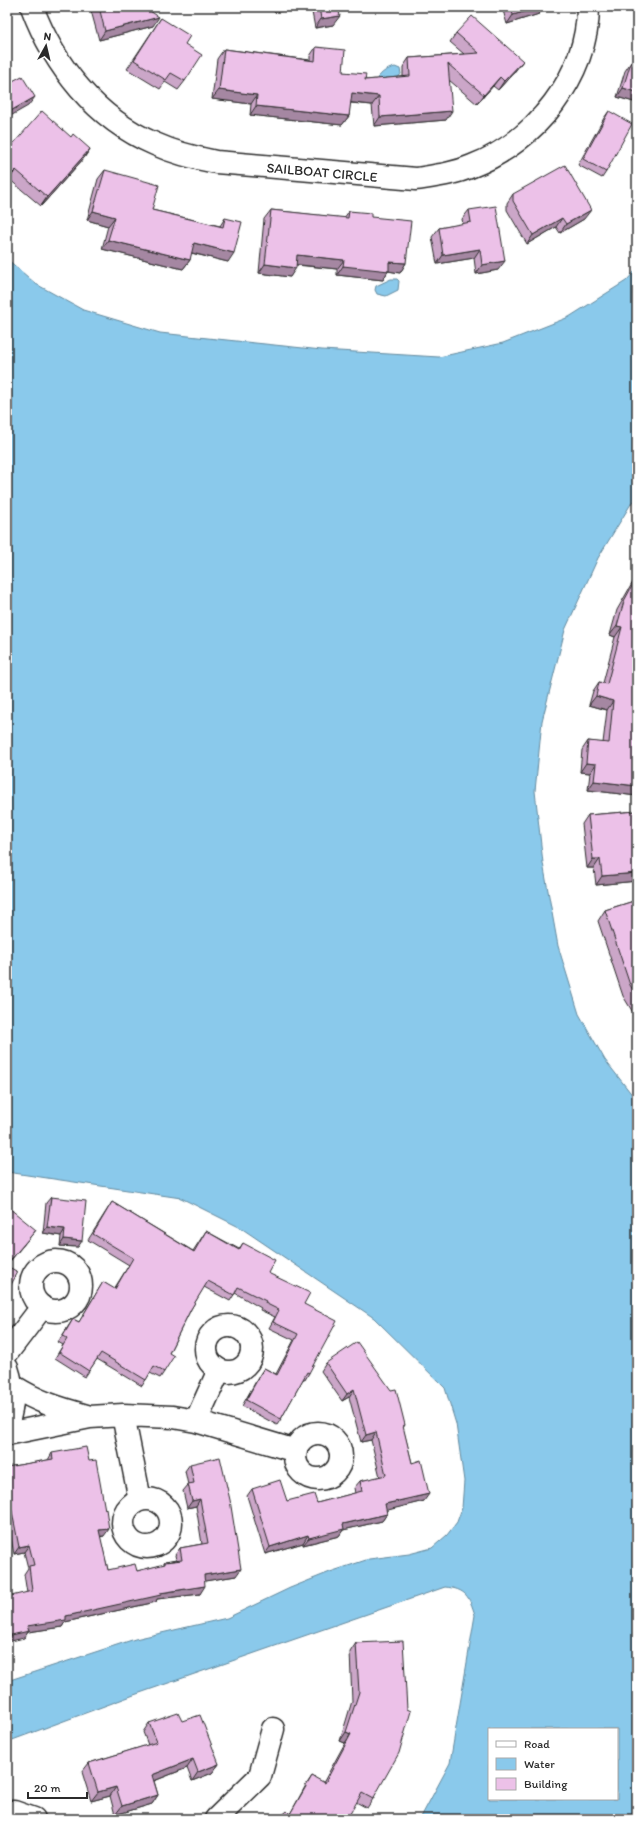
<svg xmlns="http://www.w3.org/2000/svg" width="644" height="1826" font-family="Itim,sans-serif">
<style>
.water{fill:#8ac9eb;stroke:#648a9e;fill-rule:evenodd}
.lines{fill:none;stroke-linecap:round;stroke-linejoin:round}
.minor-casing{stroke:#2b2b2b;stroke-width:25}
.minor{stroke:#fff;stroke-width:22}
.wall{fill:#cba6c8;stroke:#2b2b2b}
.shaded-wall{fill:#a587a2;stroke:#2b2b2b}
.building{fill:#ecc1e8;stroke:#2b2b2b}
.labels{text-anchor:middle;stroke-width:3;stroke-linejoin:round;paint-order:stroke}
.street-label{font-size:14px;fill:#2b2b2b;stroke:#fff}
</style>
<rect width="100%" height="100%" fill="#fff"/>
<filter id="ink" filterUnits="userSpaceOnUse"><feTurbulence type="fractalNoise" baseFrequency=".025" numOctaves="2"/><feDisplacementMap in="SourceGraphic" scale="8" xChannelSelector="R" yChannelSelector="G"/><feConvolveMatrix kernelMatrix="1 2 1 2 8 2 1 2 1" color-interpolation-filters="sRGB"/></filter>
<g filter="url(#ink)">
<path class="water" d="M395,67L400,69L401,74L397,79L376,83C378,74 386,69 395,67Z
M7,259L36,284L83,310L160,333L322,350L439,357L503,343L569,317L626,281L637,269V494L598,558L565,630L542,721L535,791L543,863L558,946L579,1014L605,1060L637,1101V1819H420L450,1763L475,1615C469,1596 466,1589 445,1587L134,1695L7,1742V1681L135,1639L227,1618L290,1588L330,1572L369,1559L409,1554L432,1548L447,1535L457,1522L462,1508L464,1481L456,1424L445,1388L374,1318L241,1228L181,1198L7,1172ZM489,1729H617V1799H489Z
M391,279H397L399,281L398,290L386,296L377,294L375,290L376,286Z"/>
<g class="lines">
<defs>
<path id="minor" d="M32,7C54,66 96,119 155,144C175,153 195,158 216,162L416,179C435,176 454,174 472,166C535,142 588,76 588,7
M31 1286a25 25 0 1 1 50 0a25 25 0 1 1-50 0Z
M206 1349a23 23 0 1 1 46 0a23 23 0 1 1-46 0Z
M7,1353L42,1307
M7,1368C14,1389 14,1404 7,1425
M13,1386C38,1402 58,1408 87,1416
M123,1415L140,1500
M196,1421L219,1370
M295 1456a23 23 0 1 1 46 0a23 23 0 1 1-46 0Z
M7,1434L90,1417L123,1415L173,1417L196,1421L296,1451
M123 1523a24 24 0 1 1 48 0a24 24 0 1 1-48 0Z
M7,1812H14L34,1819
M216,1819L260,1776L273,1729"/>
</defs>
<use href="#minor" class="minor-casing"/>
<use href="#minor" class="minor"/>
</g>
<path class="wall" d="M90,7H144L153,26L99,40Z
M273,7H302L274,12Z
M311,7H338L333,25L315,28Z
M502,7H545L539,14L507,24Z
M161,18L185,44V81L178,90L165,82L160,89L127,69Z
M456,33L516,70L498,90L493,86L477,104L449,80L446,120L374,126L372,105L350,103L349,116L342,125L250,115L251,104L212,99L217,59L224,49L310,60V56L316,47L343,72L365,80L403,77V67L409,58L464,54L450,42Z
M631,62L637,103L617,97L625,71Z
M609,111L606,172L602,178L578,165L604,118Z
M90,149L84,158L41,206L9,179L7,181V151Z
M105,170L152,210L220,226L225,218L228,262L191,253L190,260L183,269L102,249L108,226L87,220L98,179Z
M513,194L584,219L560,233L556,227L527,244L507,210V203Z
M271,210L344,218L349,211L371,217L406,263L400,273L388,271L383,280L337,275V269L296,265L290,277L259,273L264,219Z
M469,210L498,270L476,274L474,258L437,264L432,237L439,228L463,224L462,219Z
M637,575V796L588,790L590,773L580,772L582,750L588,741L603,743L607,710L589,705L593,691L599,682L603,683L615,637L610,635L617,610Z
M637,811V881L596,885L594,868H587L582,824L588,815Z
M637,900V1019L623,996L598,921L605,910Z
M51,1197L78,1247L60,1246L61,1236L43,1233L46,1203Z
M112,1202L193,1251L206,1231L239,1249L243,1243L268,1273L304,1304L309,1373L305,1380L303,1379L281,1419L277,1425L242,1406L260,1374L264,1368L276,1374L294,1340L269,1328L275,1317L260,1310L261,1308L235,1293L230,1301L204,1287L191,1309L169,1353L164,1372L160,1378L150,1373L142,1386L97,1359L85,1377L55,1358L63,1345L58,1342L73,1319L79,1322L103,1282L114,1289L129,1265L88,1240Z
M326,1363L405,1425L403,1428L412,1463L424,1501L386,1510L387,1514L382,1521L343,1530L339,1536L303,1545V1543L265,1554L247,1496L252,1489L287,1501L317,1503L355,1493L354,1488L360,1481L380,1477L371,1440L361,1442L349,1397L342,1401L321,1371Z
M52,1453L104,1536L100,1537L108,1570L137,1571L163,1565L165,1562L176,1560L175,1555L180,1548L202,1544L196,1506L187,1508L183,1491L188,1485L185,1471L190,1464L236,1576L204,1581L200,1594L157,1599L156,1602L65,1622L62,1627L28,1632L24,1638L27,1593L24,1574L28,1568L24,1552L14,1554L7,1517V1467L48,1460Z
M356,1643L373,1799L367,1808L356,1802L278,1819L290,1814L306,1785L312,1776L323,1783L345,1743L340,1741L352,1701L350,1652Z
M182,1721L219,1764L212,1773L192,1781L187,1768L154,1781L158,1795L152,1804L115,1815L110,1796L91,1801L82,1772L89,1763L148,1745L143,1732L149,1723Z"/>
<path class="shaded-wall" d="M278,7H302L274,12Z
M540,7H545L539,14L507,24L513,15Z
M340,16L333,25L315,28L321,19Z
M159,17L153,26L99,40L105,31Z
M523,61L516,70L498,90L504,81Z
M500,77L493,86L477,104L484,95Z
M623,88L637,92V103L617,97Z
M219,90L257,95L251,104L212,99Z
M352,93L379,96L372,105L345,102Z
M35,97L28,106L7,118V113Z
M256,106L349,116L342,125L250,115Z
M452,111L446,120L374,126L380,117Z
M90,149L84,158L41,206L47,197Z
M16,170L9,179L7,181L13,173Z
M591,210L584,219L560,233L566,224Z
M93,211L115,217L108,226L87,220Z
M562,218L556,227L527,244L533,235Z
M108,240L190,260L183,269L102,249Z
M194,243L234,253L228,262L188,252Z
M480,249L474,258L437,264L443,255Z
M297,255L344,260L337,269L291,264Z
M505,261L498,270L476,274L482,265Z
M389,262L406,263L400,273L388,271L383,280L337,275L343,266Z
M265,264L296,268L290,277L259,273Z
M617,626L622,627L615,637L610,635Z
M596,696L613,701L607,710L589,705Z
M586,763L596,764L590,773L580,772Z
M594,781L637,786V796L588,790Z
M593,859H600L594,868H587Z
M637,873V881L596,885L602,876Z
M47,1227L65,1229L61,1236L43,1233Z
M36,1230L31,1236L7,1265V1264Z
M64,1239L82,1241L78,1247L60,1246Z
M354,1389L349,1397L342,1401L347,1394Z
M376,1432L371,1440L361,1442L366,1435Z
M429,1494L424,1501L380,1512L385,1504Z
M200,1499L196,1506L187,1508L192,1501Z
M387,1514L382,1521L343,1530L339,1536L303,1545L309,1538L343,1524Z
M109,1529L104,1536L94,1537L99,1530Z
M308,1535L303,1543L265,1554L270,1547Z
M29,1545L24,1552L14,1554L19,1547Z
M241,1569L236,1576L199,1582L204,1575Z
M205,1586L200,1594L157,1599L156,1602L65,1622L62,1627L28,1632L24,1638L7,1642V1636L27,1626L66,1616L160,1593Z
M346,1732L351,1734L345,1743L340,1741Z
M193,1759L187,1768L146,1784L152,1775Z
M219,1764L212,1773L192,1781L198,1772Z
M116,1787L110,1796L91,1801L98,1792Z
M158,1795L152,1804L115,1815L122,1806Z"/>
<path class="building" d="M99,7H144L159,17L105,31Z
M319,7H338L340,16L321,19Z
M511,7H540L513,15Z
M472,16L523,61L504,81L500,77L484,95L448,64L452,111L380,117L379,96L352,93L349,116L256,106L257,95L219,90L224,49L315,61L316,47L345,50L343,72L366,74L365,80L410,76L409,58L479,53L456,33Z
M161,18L190,36L185,44L202,55L185,81L171,73L166,80L134,60Z
M631,62L637,63V92L623,88Z
M22,76L35,97L7,113V84Z
M42,111L71,137L73,134L90,149L47,197L16,170L13,173L7,167V151Z
M609,111L632,124L606,172L583,159Z
M565,165L591,210L566,224L562,218L533,235L513,201V194Z
M105,170L159,185L152,210L223,227L225,218L242,222L234,253L194,243L190,260L108,240L115,217L93,211Z
M496,206L505,261L482,265L480,249L443,255L439,228L471,222L469,210Z
M271,210L348,218L349,211L371,213V217L411,221L406,263L389,262V271L343,266L344,260L297,255L296,268L265,264Z
M637,577V786L594,781L596,764L586,763L588,741L609,743L613,701L596,696L599,682L607,684L622,627L617,626L624,601Z
M637,811V873L602,876L600,859H593L588,815Z
M637,900V997L630,985L605,910Z
M51,1197L86,1201L82,1241L64,1239L65,1229L47,1227Z
M112,1202L194,1252L206,1231L239,1250L243,1243L275,1260L268,1273L310,1293L304,1304L337,1321L309,1373L307,1372L281,1419L246,1400L264,1368L277,1375L298,1334L273,1322L279,1310L265,1303L266,1301L238,1287L234,1295L208,1281L191,1309L169,1353L174,1356L164,1372L154,1366L146,1380L101,1353L89,1371L59,1352L67,1339L63,1336L73,1319L79,1322L103,1282L115,1289L133,1258L93,1234Z
M9,1208L36,1230L7,1264V1211Z
M7,1266L18,1272L7,1292Z
M357,1342L391,1390L396,1389L405,1425L403,1426L412,1463L421,1460L429,1494L385,1504L387,1514L343,1524L344,1529L309,1538L308,1535L270,1547L252,1489L280,1480L287,1501L314,1494L317,1503L362,1491L360,1481L386,1475L376,1432L366,1435L354,1389L347,1394L326,1363Z
M86,1447L89,1461L96,1460L105,1510L106,1509L109,1529L99,1530L108,1570L135,1564L137,1571L165,1564V1562L182,1560L180,1548L208,1543L200,1499L192,1501L188,1484L194,1483L190,1464L220,1457L230,1500L241,1569L204,1575L205,1586L160,1593L161,1595L66,1616V1620L27,1626L29,1631L7,1636V1597L32,1591L29,1566L34,1565L29,1545L19,1547L8,1491H7V1467L53,1459L52,1453Z
M403,1641L407,1709L411,1711L399,1753L373,1799L362,1793L347,1819H278L287,1811L290,1814L312,1776L325,1783L351,1734L346,1732L359,1692L356,1643Z
M178,1713L182,1721L200,1715L219,1764L198,1772L193,1759L152,1775L158,1795L122,1806L116,1787L98,1792L89,1763L157,1742L149,1723Z"/>
</g>
<g class="labels">
<g class="street-label">
<text transform="translate(322 172) rotate(5)" y="5">SAILBOAT CIRCLE</text>
</g>
</g>
<rect width="644" height="1826" fill="none" stroke="#fff" stroke-width="24"/>
<rect x="12" y="12" width="620" height="1802" fill="none" stroke="#2b2b2b" stroke-width="1.5" filter="url(#ink)"/>
<rect x="488" y="1728" width="130" height="72" fill="#ffffff" stroke="#aaaaaa"/>
<rect x="496" y="1741" width="20" height="6" fill="#ffffff" stroke="#aaaaaa"/>
<text x="524" y="1748" font-size="12" fill="#2b2b2b">Road</text>
<rect x="496" y="1758" width="20" height="12" fill="#8ac9eb" stroke="#aaaaaa"/>
<text x="524" y="1768" font-size="12" fill="#2b2b2b">Water</text>
<rect x="496" y="1778" width="20" height="12" fill="#ecc1e8" stroke="#aaaaaa"/>
<text x="524" y="1788" font-size="12" fill="#2b2b2b">Building</text>
<g transform="translate(46 46) rotate(8)" stroke="#ffffff" stroke-width="3" paint-order="stroke">
<path d="M0-3L7 15L0 10L-7 15Z" fill="#2b2b2b"/>
<text y="-6" font-size="11" font-weight="bold" text-anchor="middle" fill="#2b2b2b">N</text>
</g>
<path d="M28 1792v6h59v-6" fill="none" stroke="#2b2b2b" stroke-width="2"/>
<text x="34" y="1792" font-size="12" fill="#2b2b2b" stroke="#ffffff" stroke-width="3" paint-order="stroke">20 m</text>
</svg>
